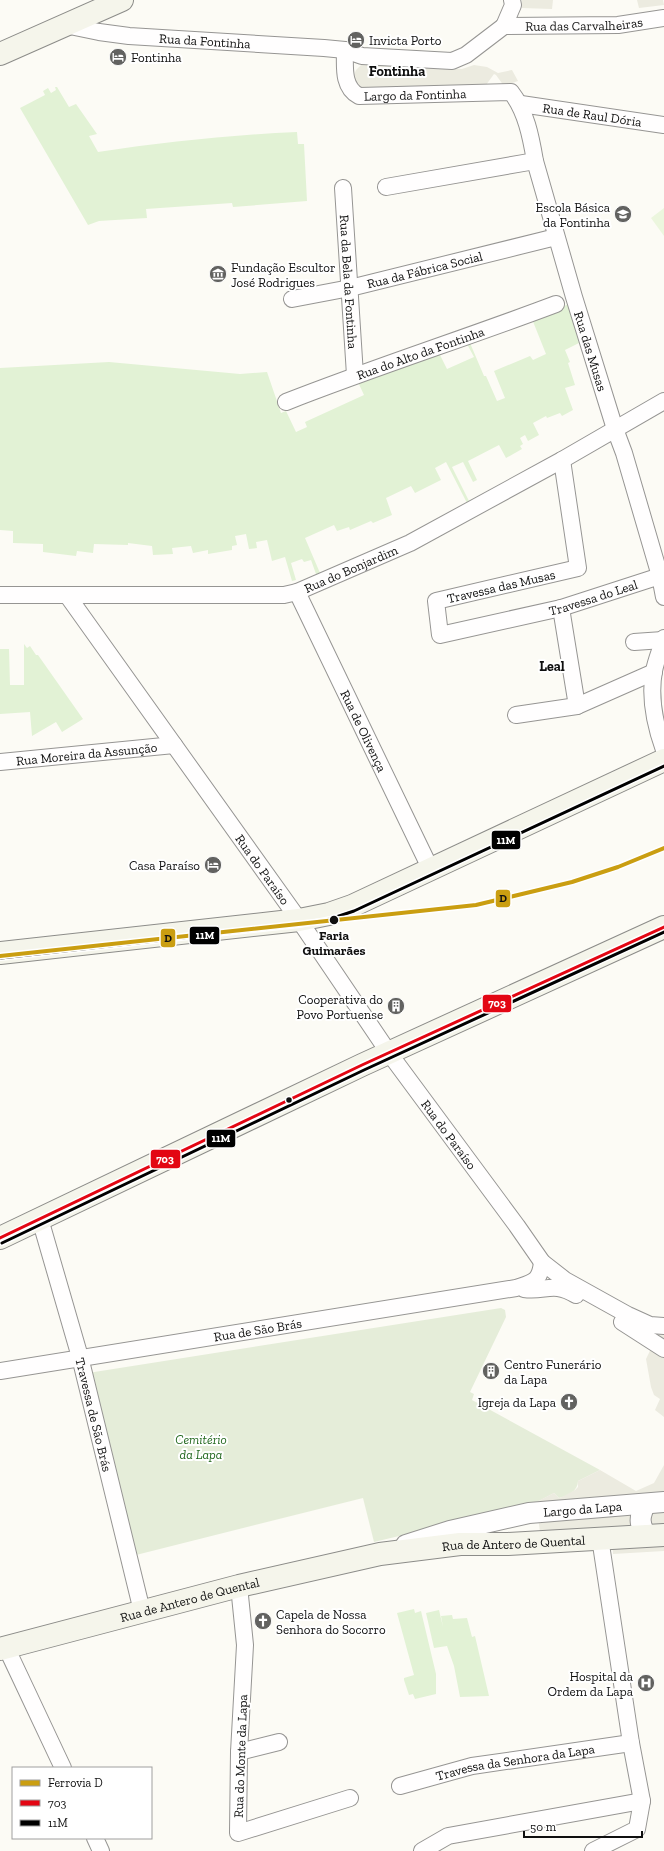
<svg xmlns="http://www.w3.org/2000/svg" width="664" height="1851" font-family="'Zilla Slab',serif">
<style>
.green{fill:#e2f2d5}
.cemetery{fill:#e5edd9}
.pitch{fill:#ecf6de}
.plaza{fill:#ecebe0}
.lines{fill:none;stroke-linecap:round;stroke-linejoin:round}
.minor-casing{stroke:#969593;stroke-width:18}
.tertiary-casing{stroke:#969593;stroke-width:22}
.secondary-casing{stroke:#8c8c89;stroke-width:24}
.minor{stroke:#fffefe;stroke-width:16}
.tertiary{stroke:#fffefe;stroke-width:20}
.secondary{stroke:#f5f5eb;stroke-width:22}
.bus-1-casing{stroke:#fff;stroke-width:6}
.bus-2-casing{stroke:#fff;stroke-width:6}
.bus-1{stroke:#e30613;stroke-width:3}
.bus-2{stroke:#000;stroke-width:3}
.rail-1-casing{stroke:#fff;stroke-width:7}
.rail-1{stroke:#ca9e11;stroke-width:4}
.stop-dot{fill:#0f0f0f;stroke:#fff;stroke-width:1.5}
.labels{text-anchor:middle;stroke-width:4;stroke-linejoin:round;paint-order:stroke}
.street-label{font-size:13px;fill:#0f0f0f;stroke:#fff}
.poi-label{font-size:13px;fill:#0f0f0f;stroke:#fff;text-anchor:start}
.stop-label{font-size:13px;font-weight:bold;fill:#0f0f0f;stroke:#fff}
.park-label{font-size:13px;font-style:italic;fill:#22681e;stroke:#fff}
.neighbourhood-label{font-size:14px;font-weight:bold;fill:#0f0f0f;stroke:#fff}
.line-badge{stroke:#fff;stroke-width:1.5}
.badge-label{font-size:11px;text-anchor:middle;font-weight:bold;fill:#fff}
.pale-badge-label{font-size:11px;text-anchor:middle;font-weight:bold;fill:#111}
</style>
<rect width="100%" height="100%" fill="#fcfbf5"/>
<path class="green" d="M55,87H57L69,107L76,104L97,134L89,136L98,152C164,142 230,135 297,132L298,144H304L307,201L233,207L232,203L146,209L147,218L99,221L88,225L20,108L45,95L43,91L48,88L51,93L56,90Z
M569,304L579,343L565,350L570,362L568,363L575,385L565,388L573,410L562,416L560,413L547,418L546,416L533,423L539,435L528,441L525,435L520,438L523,444L520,446L522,449L506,458L499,445L468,461L477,480L473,482L463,462L452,467L469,501L467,503L446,462L435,468L441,480L415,493L411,486L386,498L392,515L373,523L371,521L350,530L349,527L337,531L334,525L305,538L320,573L316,574L311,560L304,562L302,559L291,563L296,580L292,581L285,557L272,561L267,540L256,542L257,548L249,549L246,534L235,536L237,545L232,546V550L208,554V550L193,553L191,546L172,548L173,554L153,555L152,546L128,543V545L94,544L93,553L77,551L76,556L43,552V544L13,543V531L0,530V368L109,362L240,374L267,372L281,413L286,411L296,432L307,427L305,422L364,395L357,380L439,353L447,369L474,357L467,344L470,343L484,376H486L497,401L505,398L494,371L530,356L533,360L546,354L532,319Z
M24,644L27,648L30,646L36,655H38L83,719L62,732L56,722L32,736L30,712L0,714V649H9L10,685H24Z
M414,1609L415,1613L421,1611L436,1674V1694L415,1699L413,1694L409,1695L404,1680V1678L414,1675L397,1613Z
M439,1610L443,1627L441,1616L452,1615L453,1619L467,1618L472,1637L475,1636L489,1696L460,1697L454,1666L447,1646L434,1648L426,1613Z"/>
<path class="cemetery" d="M501,1308L505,1310L506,1317L470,1392L474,1394L472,1400L600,1470L578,1481C578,1491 568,1496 559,1498L554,1493L533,1504L374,1542L363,1498L136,1555L88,1373Z"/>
<path class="pitch" d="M664,208V236L651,218Z"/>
<path class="plaza" d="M522,0H553L552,9L522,8Z
M637,0H663L664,5L639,8Z
M362,64L462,69L474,65L487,67L498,73L512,70L518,81L504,86L496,75L494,74L486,85L359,88L353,77L356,70Z
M664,1322V1417L655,1410L660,1399L654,1395L651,1387L646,1359Z
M664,1465V1551L613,1554L611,1527L540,1532L536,1502L554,1493L559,1498L562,1497L575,1490L578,1487V1481L600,1470L636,1491L654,1483Z"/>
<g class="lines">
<defs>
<g id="minor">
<path id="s1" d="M65,25L99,32L129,36L324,48L345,50L362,56L452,61L466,55L504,26"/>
<path id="s2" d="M504,26L618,25L664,18"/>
<path d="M504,26L513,5L512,0"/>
<path id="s3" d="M345,50C345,66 342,87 359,96L511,92C526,111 531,137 535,161L574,297L615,429L624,453L660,576L664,597"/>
<path id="s4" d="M521,104L664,125"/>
<path d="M386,187L535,161"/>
<path id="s5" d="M343,188L355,375"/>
<path id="s6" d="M292,299L350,288L556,237"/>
<path id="s7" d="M286,402C375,367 466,338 556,304"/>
<path id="s8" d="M562,460L578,568L436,601L440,635L561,608L660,576"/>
<path id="s9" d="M297,592L431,870"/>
<path id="s10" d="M0,595H284L297,592L410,543L562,460L664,401"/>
<path id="s11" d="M67,595L299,920L389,1053L517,1226L542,1262L565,1280L628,1315L650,1325L664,1326"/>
<path d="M561,608L577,706"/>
<path d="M664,638C661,649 656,660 654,671C649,698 655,725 664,750"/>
<path d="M634,642L663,640"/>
<path d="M516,715L577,706L654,672"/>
<path id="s12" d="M0,762L174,745"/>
<path id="s13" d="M40,1219L80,1357L142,1611"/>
<path d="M524,1289C546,1292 553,1281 576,1295"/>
<path d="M622,1322L664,1349"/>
<path id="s14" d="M0,1371L516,1288C533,1282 540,1282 542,1262"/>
<path d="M239,1586L245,1645L239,1752L238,1833L350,1798"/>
<path d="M6,1647L63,1768"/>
<path d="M239,1752L279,1742"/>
<path id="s15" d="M400,1786L472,1766L631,1743"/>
<path d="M95,1838L101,1851"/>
<path d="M422,1851L448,1836L642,1801"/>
<path d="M593,1851L637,1829L642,1801L631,1743L600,1538"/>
</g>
<g id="tertiary">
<path d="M645,1505C639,1517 639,1524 646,1535"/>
<path id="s16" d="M406,1545L450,1531L529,1513L664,1502"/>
</g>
<g id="secondary">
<path d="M0,54L122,0"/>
<path d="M0,953L299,920L329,914L352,906L664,760"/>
<path d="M0,1238L362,1065L664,927"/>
<path id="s17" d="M0,1649L239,1586L380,1554L460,1544H508L664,1535"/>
</g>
</defs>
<use href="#minor" class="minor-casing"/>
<use href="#tertiary" class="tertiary-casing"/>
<use href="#secondary" class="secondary-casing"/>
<use href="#minor" class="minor"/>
<use href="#tertiary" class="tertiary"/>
<use href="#secondary" class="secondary"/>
<defs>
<path id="bus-1" d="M0,1238L362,1065L664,927"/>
<path id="bus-2" d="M1,958L300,925L330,919L354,911L664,766
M2,1243L364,1070L664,932"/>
</defs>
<use href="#bus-1" class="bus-1-casing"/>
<use href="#bus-2" class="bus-2-casing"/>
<use href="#bus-1" class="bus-1"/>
<use href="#bus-2" class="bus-2"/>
<defs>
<path id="rail-1" d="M0,956L476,905L572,882L618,867L664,848"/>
</defs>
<use href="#rail-1" class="rail-1-casing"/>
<use href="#rail-1" class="rail-1"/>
</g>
<defs>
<symbol id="hotel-disc" viewBox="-11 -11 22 22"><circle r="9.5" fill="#626260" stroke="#fff"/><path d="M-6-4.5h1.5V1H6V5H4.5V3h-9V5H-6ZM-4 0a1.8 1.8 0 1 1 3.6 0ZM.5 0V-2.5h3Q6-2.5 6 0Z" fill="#fff"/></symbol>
<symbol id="school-disc" viewBox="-11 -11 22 22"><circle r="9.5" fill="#626260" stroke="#fff"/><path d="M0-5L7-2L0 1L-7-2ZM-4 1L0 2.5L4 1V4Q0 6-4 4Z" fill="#fff"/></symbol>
<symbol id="museum-disc" viewBox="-11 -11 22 22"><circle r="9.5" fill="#626260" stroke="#fff"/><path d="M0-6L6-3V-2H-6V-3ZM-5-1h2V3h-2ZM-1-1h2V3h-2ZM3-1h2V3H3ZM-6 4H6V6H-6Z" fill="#fff"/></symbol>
<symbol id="building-disc" viewBox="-11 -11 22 22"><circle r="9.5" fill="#626260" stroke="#fff"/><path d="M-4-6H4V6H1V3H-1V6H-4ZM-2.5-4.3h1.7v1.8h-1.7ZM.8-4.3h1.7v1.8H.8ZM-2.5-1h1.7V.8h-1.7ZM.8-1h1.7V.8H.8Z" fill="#fff"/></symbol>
<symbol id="church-disc" viewBox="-11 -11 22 22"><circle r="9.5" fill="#626260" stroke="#fff"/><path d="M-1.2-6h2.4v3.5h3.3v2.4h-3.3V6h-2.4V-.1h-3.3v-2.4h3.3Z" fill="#fff"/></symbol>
<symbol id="hospital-disc" viewBox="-11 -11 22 22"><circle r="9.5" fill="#626260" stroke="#fff"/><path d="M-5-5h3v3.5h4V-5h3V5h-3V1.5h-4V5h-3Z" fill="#fff"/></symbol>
</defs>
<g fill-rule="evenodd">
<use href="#hotel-disc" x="346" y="30" width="20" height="20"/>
<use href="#hotel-disc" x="108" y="47" width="20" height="20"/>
<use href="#school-disc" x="613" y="204" width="20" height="20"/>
<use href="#museum-disc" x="208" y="264" width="20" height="20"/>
<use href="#hotel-disc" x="203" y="855" width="20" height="20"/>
<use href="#building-disc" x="386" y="996" width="20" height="20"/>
<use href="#building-disc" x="481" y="1361" width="20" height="20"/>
<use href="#church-disc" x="559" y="1392" width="20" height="20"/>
<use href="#church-disc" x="253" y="1611" width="20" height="20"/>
<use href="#hospital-disc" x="636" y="1673" width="20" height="20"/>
</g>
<g class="stop-dot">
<circle cx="334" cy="920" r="5"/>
<circle cx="289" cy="1100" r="3.5"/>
</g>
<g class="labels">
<g class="street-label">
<text dy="5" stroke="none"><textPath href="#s2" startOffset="80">Rua das Carvalheiras</textPath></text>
<text dy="5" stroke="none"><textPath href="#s1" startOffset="141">Rua da Fontinha</textPath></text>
<text dy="5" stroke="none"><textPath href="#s3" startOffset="107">Largo da Fontinha</textPath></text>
<text dy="5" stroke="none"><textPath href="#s4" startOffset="72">Rua de Raul Dória</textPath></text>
<text dy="5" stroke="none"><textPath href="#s6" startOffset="136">Rua da Fábrica Social</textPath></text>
<text dy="5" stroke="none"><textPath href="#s5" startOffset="94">Rua da Bela da Fontinha</textPath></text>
<text dy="5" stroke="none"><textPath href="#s3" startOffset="475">Rua das Musas</textPath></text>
<text dy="5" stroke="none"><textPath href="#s7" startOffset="143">Rua do Alto da Fontinha</textPath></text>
<text dy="5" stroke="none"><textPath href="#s10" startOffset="356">Rua do Bonjardim</textPath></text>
<text transform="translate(501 586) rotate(-13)" y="5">Travessa das Musas</text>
<text dy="5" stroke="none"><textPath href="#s8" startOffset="447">Travessa do Leal</textPath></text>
<text dy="5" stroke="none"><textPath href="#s9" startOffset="154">Rua de Olivença</textPath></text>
<text dy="5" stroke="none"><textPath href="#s12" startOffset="87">Rua Moreira da Assunção</textPath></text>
<text dy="5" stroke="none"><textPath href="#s11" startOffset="337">Rua do Paraíso</textPath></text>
<text dy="5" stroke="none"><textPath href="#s11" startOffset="661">Rua do Paraíso</textPath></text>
<text dy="5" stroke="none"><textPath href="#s14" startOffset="261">Rua de São Brás</textPath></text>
<text dy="5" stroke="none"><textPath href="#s13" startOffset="203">Travessa de São Brás</textPath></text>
<text dy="5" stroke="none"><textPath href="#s16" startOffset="181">Largo da Lapa</textPath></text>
<text dy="5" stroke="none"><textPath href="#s17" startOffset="526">Rua de Antero de Quental</textPath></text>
<text dy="5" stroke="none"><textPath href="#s17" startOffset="196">Rua de Antero de Quental</textPath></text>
<text transform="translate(240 1756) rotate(-88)" y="5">Rua do Monte da Lapa</text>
<text dy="5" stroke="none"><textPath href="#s15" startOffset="118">Travessa da Senhora da Lapa</textPath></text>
</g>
<g class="poi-label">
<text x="369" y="45">Invicta Porto</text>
<text x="131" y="62">Fontinha</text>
<text x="610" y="212" text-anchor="end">Escola Básica<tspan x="610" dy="15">da Fontinha</tspan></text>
<text x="231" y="272">Fundação Escultor<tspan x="231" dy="15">José Rodrigues</tspan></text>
<text x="200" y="870" text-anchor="end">Casa Paraíso</text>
<text x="383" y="1004" text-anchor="end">Cooperativa do<tspan x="383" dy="15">Povo Portuense</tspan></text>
<text x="504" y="1369">Centro Funerário<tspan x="504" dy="15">da Lapa</tspan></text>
<text x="556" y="1407" text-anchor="end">Igreja da Lapa</text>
<text x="276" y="1619">Capela de Nossa<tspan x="276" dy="15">Senhora do Socorro</tspan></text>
<text x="633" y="1681" text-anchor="end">Hospital da<tspan x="633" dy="15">Ordem da Lapa</tspan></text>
</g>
<g class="stop-label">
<text x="334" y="940">Faria<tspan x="334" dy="15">Guimarães</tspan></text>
</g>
<g class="park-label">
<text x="201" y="1444">Cemitério<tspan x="201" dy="15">da Lapa</tspan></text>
</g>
<g class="neighbourhood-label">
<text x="397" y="76">Fontinha</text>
<text x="552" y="671">Leal</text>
</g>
</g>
<g class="line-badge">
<rect x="491" y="830" width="30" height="20" rx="4" fill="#000"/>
<rect x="495" y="889" width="16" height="19" rx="4" fill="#ca9e11"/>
<rect x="189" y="926" width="31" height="19" rx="4" fill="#000"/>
<rect x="160" y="928" width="16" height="20" rx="4" fill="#ca9e11"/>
<rect x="482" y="994" width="30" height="19" rx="4" fill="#e30613"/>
<rect x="206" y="1129" width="30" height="19" rx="4" fill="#000"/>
<rect x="150" y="1149" width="31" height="20" rx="4" fill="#e30613"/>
</g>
<g class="badge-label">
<text x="506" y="844">11M</text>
<text x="205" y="939">11M</text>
<text x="497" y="1007">703</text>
<text x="221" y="1142">11M</text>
<text x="165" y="1163">703</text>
</g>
<g class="pale-badge-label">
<text x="503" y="902">D</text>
<text x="168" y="942">D</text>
</g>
<rect x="12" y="1767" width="140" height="72" fill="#ffffff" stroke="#9f9f9f"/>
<rect x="20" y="1780" width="20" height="6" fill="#ca9e11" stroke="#9f9f9f"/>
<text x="48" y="1787" font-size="12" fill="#0f0f0f">Ferrovia D</text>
<rect x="20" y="1800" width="20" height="6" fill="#e30613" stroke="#9f9f9f"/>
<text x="48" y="1807" font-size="12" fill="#0f0f0f">703</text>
<rect x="20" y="1820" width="20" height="6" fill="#000000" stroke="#9f9f9f"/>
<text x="48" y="1827" font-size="12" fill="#0f0f0f">11M</text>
<path d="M524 1831v6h118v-6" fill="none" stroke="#0f0f0f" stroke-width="2"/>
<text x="530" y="1831" font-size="12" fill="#0f0f0f" stroke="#ffffff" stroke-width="3" paint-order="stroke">50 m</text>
</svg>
